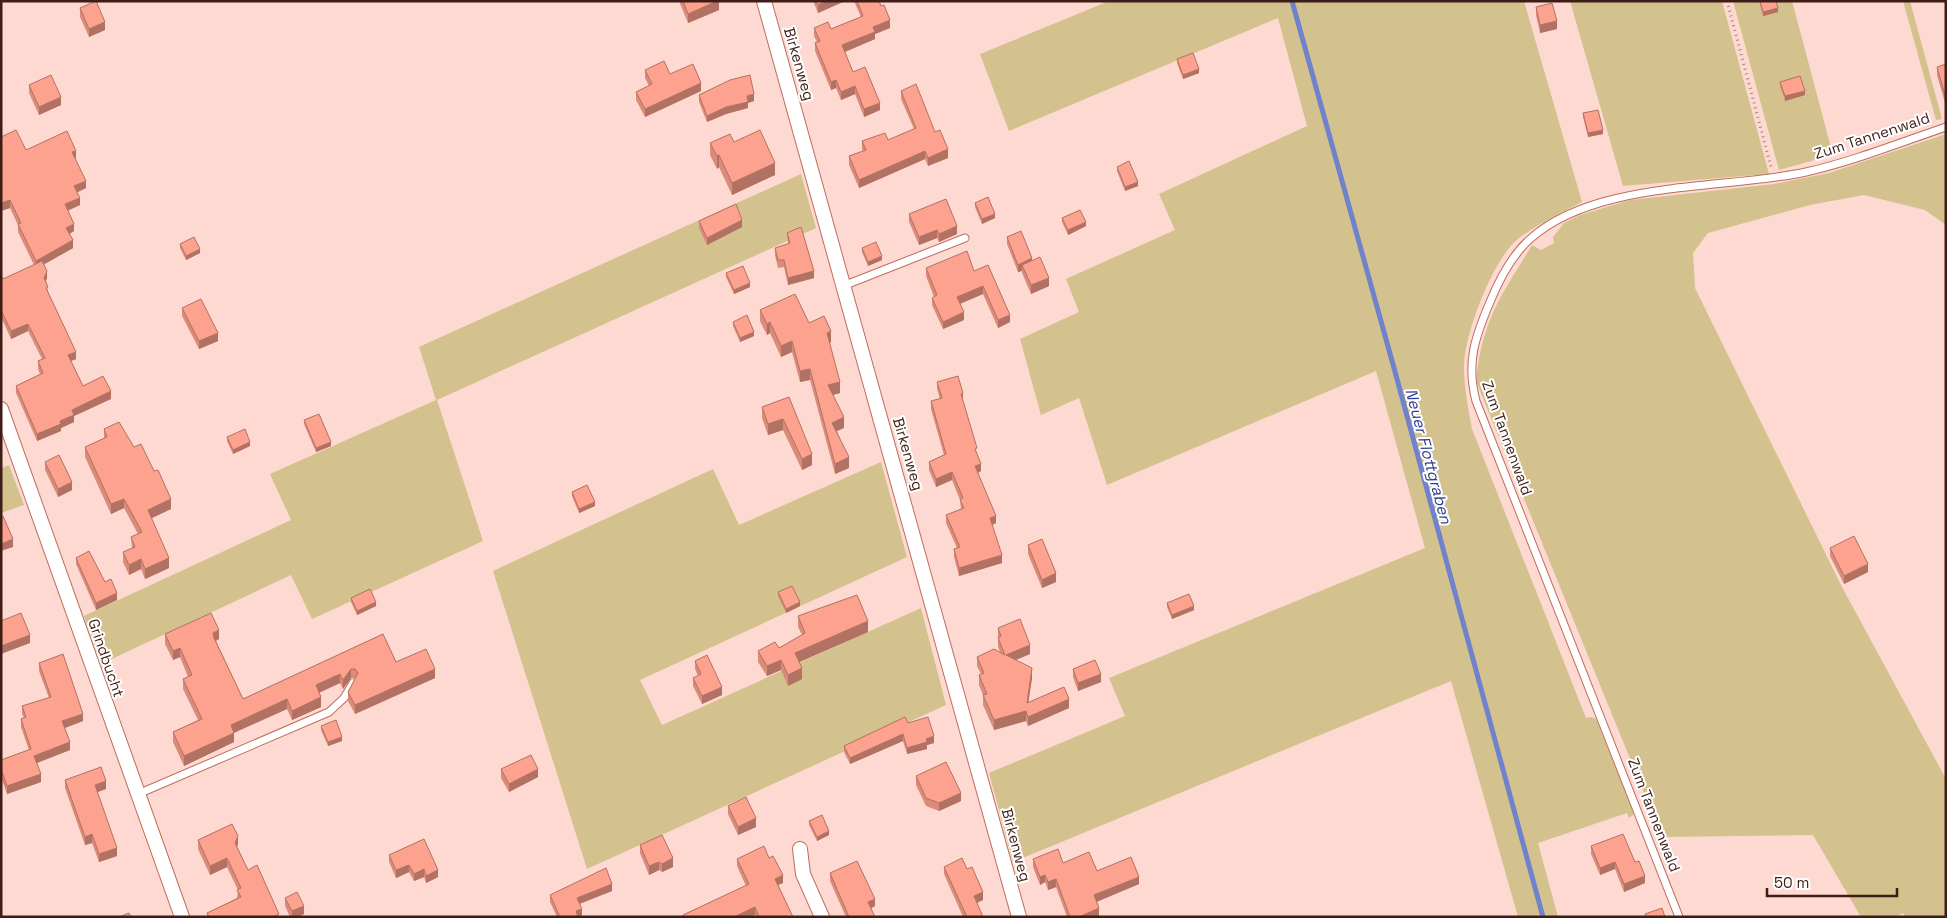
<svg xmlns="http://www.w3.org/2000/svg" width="1947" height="918" font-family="'Space Grotesk',sans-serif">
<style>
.green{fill:#d3c28d}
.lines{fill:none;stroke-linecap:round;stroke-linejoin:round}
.stream{stroke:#7182cc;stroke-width:5}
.lane-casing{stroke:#be6d5c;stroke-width:9}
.street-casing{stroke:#be6d5c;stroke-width:16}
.path{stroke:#a6837b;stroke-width:3;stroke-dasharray:1 4;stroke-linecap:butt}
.lane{stroke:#fff;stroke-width:7}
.street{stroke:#fff;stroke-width:14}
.wall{fill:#da8b7a}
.shaded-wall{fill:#b17163}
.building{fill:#fda28e;stroke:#b17163}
.labels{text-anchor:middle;stroke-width:4;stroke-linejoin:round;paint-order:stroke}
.street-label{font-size:15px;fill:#3e1d16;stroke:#fff}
.water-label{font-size:16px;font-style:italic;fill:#303c93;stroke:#fff}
</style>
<rect width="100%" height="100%" fill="#fed9d1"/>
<path class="green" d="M1109,1H1524L1582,202C1561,213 1538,224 1519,238C1493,258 1465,333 1464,365C1464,387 1468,408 1472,429L1586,718L1591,717L1596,719L1633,809V815L1629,818L1627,813L1538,843L1558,917H1518L1451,681L1013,862L989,773L1125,716L1109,678L1425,548L1376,371L1107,485L1079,398L1041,415L1020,339L1079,312L1066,279L1175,230L1159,194L1307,126L1278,18L1009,131L980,54Z
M1570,1H1722L1769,174L1623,186Z
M1733,1H1792L1833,155L1779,170Z
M1903,1H1910L1942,119L1936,120Z
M1946,134V225L1925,210L1864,195L1810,205L1708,233L1693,253L1695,288L1842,587L1946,779V917H1905L1903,913L1896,917H1861L1813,835L1662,837L1476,381C1478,360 1482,340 1490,320C1500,294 1518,269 1532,245L1541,250L1554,243L1553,237L1564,223L1580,215L1630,200L1774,184L1829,173Z
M801,174L816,228L437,400L483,541L312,619L291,575L101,664L84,616L291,520L270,474L436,400L419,347Z
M881,462L907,557L640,680L662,725L921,608L946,705L587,869L493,571L713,469L739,525Z
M9,465L24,505L1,513V468Z"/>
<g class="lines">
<path class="stream" d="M1292,1L1394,368L1543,917"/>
<defs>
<path id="lane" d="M843,286L965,238
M138,794L329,712L344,698L353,683
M1679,917L1476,401C1466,363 1475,337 1490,302C1499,280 1512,255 1530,239C1595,180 1723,190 1806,172C1854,161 1899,143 1946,127"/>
<path id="street" d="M764,1C849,306 935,611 1019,917
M1,409L182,917
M800,849L803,874L822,917"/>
</defs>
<use href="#lane" class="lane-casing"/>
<use href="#street" class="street-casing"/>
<path class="path" d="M1727,1L1771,167"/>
<use href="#lane" class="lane"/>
<use href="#street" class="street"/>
</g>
<path class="wall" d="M679,1H719V10L688,23Z
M813,1H845L818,13Z
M854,1H879L890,28L875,34V39L845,52L853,72L880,110L864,117L855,94L841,100L836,88L831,90L815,51V43L817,42L814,36V28L831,29L861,17Z
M1759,1H1776L1778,12L1763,16Z
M1536,7L1557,29L1540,33L1536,15Z
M80,8L105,30L89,37L80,17Z
M1177,59L1199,73L1183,79L1177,63Z
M1946,64V103H1945L1937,75V67Z
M645,70L670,74L701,91L645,117L636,100V92L649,86L645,78Z
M1780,82L1805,95L1785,101L1780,86Z
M29,85L61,105L39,115L29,93Z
M901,91L935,132L948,158L928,166L925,159L859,188L849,165V156L863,151L862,149V141L888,140L914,129L901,99Z
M699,95L754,101L748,103V108L726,114L707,122L699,102Z
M1583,113L1603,134L1588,137L1583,117Z
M734,142L775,175L732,195L719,167L717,169L710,155V143Z
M26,150L76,158H75L86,188L77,192L80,205L68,210L74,231L70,234L73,248L44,264L47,278L46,281L48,292L76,359L71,361L83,386L111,399L74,416V422L61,428V431L37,441L16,393V386L40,374L38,369V361L42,359L28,331L11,339L1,317V275L3,279L34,265L18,232V225L10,208L1,211Z
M1117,167L1138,186L1125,191L1117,171Z
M975,203L995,218L982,224L975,207Z
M909,214L957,234L939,242L937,238L919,245L909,222Z
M1062,218L1086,226L1068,235L1062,222Z
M699,221L742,227L707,245L699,228Z
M787,233L814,278L788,285L784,267L778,268L775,255V248L788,244Z
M1007,237L1032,260L1049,286L1031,294L1022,273V271L1018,272L1007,244Z
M180,244L200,253L186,260L180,248Z
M862,248L882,260L868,266L862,252Z
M926,268L974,271L1010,322L998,328L983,294L960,304L964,320L943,329L932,305V298L934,297L926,276Z
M726,273L750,287L734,294L726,277Z
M182,308L218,341L199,349L182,316Z
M760,310L809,323L831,342L829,343L840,393L833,395L844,428L837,431L849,468L835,474L810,380L800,382L792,352L781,357L770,333L767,335L760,321Z
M733,322L754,336L740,342L733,326Z
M937,382L963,401L981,471L978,473L996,523L992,525L1002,563L959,576L954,557V549L957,548L946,523V515L961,509L960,500L952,480L936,487L929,470V462L944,455L931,409V401L940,399L937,389Z
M789,397L812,465L802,470L783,430L768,435L762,418V407Z
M304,420L331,446L316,452L304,424Z
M104,429L134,447L171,509L151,518L169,568L145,579L141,569L129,575L123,562V552L132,548L131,537L138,534L124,508L111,514L85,457V447L104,439Z
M227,437L250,446L233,454L227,441Z
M45,462L72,490L58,497L45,470Z
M572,492L595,506L579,513L572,496Z
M1028,545L1056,582L1042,588L1028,554Z
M1830,548L1868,572L1844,584L1830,556Z
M76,558L105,582L117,600L96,610L76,564Z
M778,592L800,606L786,613L778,596Z
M351,598L376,606L357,615L351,602Z
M1167,603L1194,610L1172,619L1167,607Z
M798,616L868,632L799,662L802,679L788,686L781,670L767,676L758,662V651L779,648L802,635L798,627Z
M998,628L1030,654L1016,660L1032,678L1028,702L1069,708L1028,726L1026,721L994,730L983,705V695L979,685V675L981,674L977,666V657L1000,652L998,647Z
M165,634L219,639L216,641L243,699L383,634L396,662L435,678L355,714L348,701V692L355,678H351L343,689L340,683L319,693L321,707L292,720L287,709L234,733V742L184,766L173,742V732L198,720L183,689V679L188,677L180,657L173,660L165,644Z
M695,661L722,695L702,704L693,686V678L698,676L695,669Z
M39,663L83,721L65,728L70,750L37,763L41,782L7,794L1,777V760L29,750L21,727V719L24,718L22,714V706L49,698L39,671Z
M1073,669L1101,682L1078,691L1073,677Z
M908,723L934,743L927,745V749L907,754L903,741L850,764L844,752V746Z
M321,726L342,741L328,746L321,730Z
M501,769L538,777L509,792L501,778Z
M916,776L961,801L939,811L926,806L916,785Z
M65,780L106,789L97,792L117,856L99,862L92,843L85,845L65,788Z
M728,806L756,827L738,835L728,814Z
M809,821L829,835L817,841L809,825Z
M424,839L438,877L426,883L424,877L414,881L409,872L396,878L389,862V855Z
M198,840L238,844L237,847L248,870L279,917H207V913L237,898L238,890L227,867L210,875L198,849Z
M640,845L673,867L662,872L659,870L649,875L640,853Z
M1591,846L1635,862L1645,883L1624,892L1615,869L1600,875L1591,854Z
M769,858L783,883L778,885L793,917H756L755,915L750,917H683V915L746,886L737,866V859Z
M1033,859L1063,863L1097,871L1139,884L1096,902L1099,916L1097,917H1067L1056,887L1048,890L1045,882L1040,885L1033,867Z
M944,867L983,900L977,903L983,917H963L944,874Z
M830,873L875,906L870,908L875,917H846L830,881Z
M612,891L580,903L582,915L579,917H557L550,902V895Z
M285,898L304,914L298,917H290L285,906Z"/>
<path class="shaded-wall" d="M717,1H719V10L688,23V14Z
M826,1H845L818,13V5Z
M1778,8V12L1763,16V12Z
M890,20V28L875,34V39L842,53V45L873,27Z
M1557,21V29L1540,33V25Z
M105,22V30L89,37V29Z
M1199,69V73L1183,79V75Z
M836,80V88L831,90V82Z
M701,83V91L645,117V109Z
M855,86V94L841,100V92Z
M1805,91V95L1785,101V96Z
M754,94V101L748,103V108L726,114L707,122V116L747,96Z
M1946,94V103H1945V95Z
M61,97V105L39,115V107Z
M880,103V110L864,117V109Z
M1603,130V134L1588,137V133Z
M948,149V158L928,166V158Z
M76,151V158L72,160V152Z
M925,151V159L859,188V180Z
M719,155V167L717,169V156Z
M775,163V175L732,195V183Z
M86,181V188L74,194V186Z
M1138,182V186L1125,191V187Z
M80,198V205L65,212V204Z
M10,200V208L1,211V203Z
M995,214V218L982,224V219Z
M742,220V227L707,245V238Z
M1086,222V226L1068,235V230Z
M74,224V231L66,235V228Z
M957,226V234L939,242V234Z
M937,230V238L919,245V237Z
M73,240V248L36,269V261Z
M200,249V253L186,260V256Z
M882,256V260L868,266V262Z
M1032,258V266L1022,265V271L1018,272V265Z
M47,271V278L44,285V278Z
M814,271V278L788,285V278Z
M1049,278V286L1031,294V285Z
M750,283V287L734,294V290Z
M983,286V294L957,305V297Z
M964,312V320L943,329V322Z
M1010,315V322L998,328V320Z
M770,322V333L767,335V324Z
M28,324V331L11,339V331Z
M831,331V342L827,344V333Z
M754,332V336L740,342V338Z
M218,333V341L199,349V341Z
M792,341V352L781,357V346Z
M76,352V359L68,362V355Z
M810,369V380L800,382V371Z
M840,382V393L828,396V385Z
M111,391V399L74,416V422L61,428V431L37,441V434L60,421L72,410Z
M963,393V401L961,402V394Z
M844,417V428L832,433V423Z
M783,419V430L768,435V424Z
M250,442V446L233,454V450Z
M331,442V446L316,452V448Z
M812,454V465L802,470V459Z
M849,457V468L835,474V464Z
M981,464V471L975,474V466Z
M952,472V480L936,487V479Z
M72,482V490L58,497V489Z
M124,499V508L111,514V504Z
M171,499V509L148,520V510Z
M595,502V506L579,513V509Z
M996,516V523L990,526V518Z
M13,539V547L1,551V544Z
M1002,555V563L959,576V568Z
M169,558V568L145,579V569Z
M141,559V569L129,575V565Z
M1868,564V572L1844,584V576Z
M1056,573V582L1042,588V580Z
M117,593V600L96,610V603Z
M376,602V606L357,615V611Z
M800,602V606L786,613V609Z
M1194,606V610L1172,619V615Z
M868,621V632L795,664V653Z
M219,630V639L213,642V633Z
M30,635V643L1,654V646Z
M1030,645V654L1006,664V655Z
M180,648V657L173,660V651Z
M781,660V670L767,676V666Z
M802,668V679L788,686V675Z
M1032,668V678L1027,712V703Z
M351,669V678L343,689V680Z
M435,669V678L355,714V705Z
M340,674V683L316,694V685Z
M1101,674V682L1078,691V683Z
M722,687V695L702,704V696Z
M321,697V707L292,720V711Z
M287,699V709L231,734V725Z
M1069,699V708L1028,726V717Z
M1026,711V721L994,730V720Z
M83,714V721L62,729V721Z
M234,733V742L184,766V756Z
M903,734V741L850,764V758Z
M934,736V743L927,745V749L907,754V748L926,739Z
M342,737V741L328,746V742Z
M70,742V750L34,764V756Z
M538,769V777L509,792V784Z
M41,774V782L7,794V786Z
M106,781V789L95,793V785Z
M961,793V801L939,811V803Z
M756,818V827L738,835V827Z
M829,831V835L817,841V837Z
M92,834V843L85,845V837Z
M238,836V844L235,852V843Z
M117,848V856L99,862V854Z
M227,858V867L210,875V866Z
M673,858V867L662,872V864Z
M659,862V870L649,875V866Z
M1615,862V869L1600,875V868Z
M409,865V872L396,878V870Z
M424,869V877L414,881V874Z
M438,870V877L426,883V876Z
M783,875V883L775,886V879Z
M1045,875V882L1040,885V877Z
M1645,876V883L1624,892V884Z
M1139,877V884L1094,903V895Z
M1056,879V887L1048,890V882Z
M612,884V891L577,905V898Z
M983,892V900L974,904V896Z
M875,899V906L868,910V902Z
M304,906V914L298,917H292V911Z
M755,907V915L750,917H734Z
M1099,908V916L1097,917H1079Z
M582,909V915L579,917H576V911Z"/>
<path class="building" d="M96,1L105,22L89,29L80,8Z
M683,1H717L688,14Z
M816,1H826L818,5Z
M857,1H879L881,6L884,5L890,20L873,27L875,32L842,45L853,72L865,67L880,103L864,109L855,86L841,92L836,80L831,82L815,43L820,41L814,28L828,22L831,29L863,16Z
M1760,1H1776L1778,8L1763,12Z
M1552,3L1557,21L1540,25L1536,7Z
M1193,53L1199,69L1183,75L1177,59Z
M664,61L670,74L693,64L701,83L645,109L636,92L652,84L645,70Z
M1946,64V94L1945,95L1937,67Z
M51,75L61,97L39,107L29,85Z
M750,75L754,94L747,96L748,102L726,107L707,116L699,95L730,80Z
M1800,76L1805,91L1785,96L1780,82Z
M916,84L935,132L940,130L948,149L928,158L925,151L859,180L849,156L866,150L862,141L885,133L888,140L916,128L901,91Z
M1598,110L1603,130L1588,133L1583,113Z
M16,130L26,150L67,131L76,151L72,152L86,181L74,186L80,198L65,204L74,224L66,228L73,240L36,261L18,224L21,223L10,200L1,203V137Z
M760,130L775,163L732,183L719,155L717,156L710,143L730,134L734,142Z
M1129,161L1138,182L1125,187L1117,167Z
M988,197L995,214L982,219L975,203Z
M946,199L957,226L939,234L937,230L919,237L909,214Z
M736,204L742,220L707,238L699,221Z
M1080,210L1086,222L1068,230L1062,218Z
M801,227L814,271L788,278L784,260H778L775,248L790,243L787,233Z
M1021,231L1032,258L1018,265L1007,237Z
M194,237L200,249L186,256L180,244Z
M876,242L882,256L868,262L862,248Z
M967,251L974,271L988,265L1010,315L998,320L983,286L957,297L964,312L943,322L932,298L937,295L926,268Z
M1040,257L1049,278L1031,285L1022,265Z
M42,261L47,271L44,278L48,287L46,288L76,352L68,355L83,386L103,376L111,391L72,410L74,415L60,421L61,424L37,434L16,386L43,373L38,361L45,358L28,324L11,331L1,310V275L3,279Z
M743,266L750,283L734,290L726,273Z
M795,294L809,323L824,316L831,331L827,333L840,382L828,385L844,417L832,423L849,457L835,464L810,369L800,371L792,341L781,346L770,322L767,324L760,310Z
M201,299L218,333L199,341L182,308Z
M747,315L754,332L740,338L733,322Z
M958,376L963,393L961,394L977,448L975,449L981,464L975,466L996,516L990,518L1002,555L959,568L954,549L960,547L946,515L964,508L960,500L963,498L952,472L936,479L929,462L946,454L931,401L942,398L937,382Z
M789,397L812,454L802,459L783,419L768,424L762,407Z
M319,414L331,442L316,448L304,420Z
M119,422L134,447L141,444L154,471L158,470L171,499L148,510L169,558L145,569L141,559L129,565L123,552L135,547L131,537L142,532L124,499L111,504L85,447L107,437L104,429Z
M245,429L250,442L233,450L227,437Z
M59,455L72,482L58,489L45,462Z
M587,485L595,502L579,509L572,492Z
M1,516H3L13,539L1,544Z
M1854,536L1868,564L1844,576L1830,548Z
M1042,539L1056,573L1042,580L1028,545Z
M89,551L105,582L111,579L117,593L96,603L76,558Z
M792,586L800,602L786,609L778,592Z
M370,589L376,602L357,611L351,598Z
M1189,594L1194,606L1172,615L1167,603Z
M857,595L868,621L795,653L802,668L788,675L781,660L767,666L758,651L775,642L779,648L805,633L798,616Z
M21,613L30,635L1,646V621Z
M211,613L219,630L213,633L214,638L243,699L383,634L396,662L426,649L435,669L355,705L348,692L358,673L355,669H351L343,680L340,674L316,685L321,697L292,711L287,699L231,725L234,733L184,756L173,732L202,719L183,679L192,675L180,648L173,651L165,634Z
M1020,619L1030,645L1006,655L1032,668L1027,703L1064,687L1069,699L1028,717L1026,711L994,720L983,695L987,694L979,675L984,673L977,657L994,649L1005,655L998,638L1001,636L998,628Z
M63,654L83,714L62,721L70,742L34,756L41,774L7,786L1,769V760L31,749L21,719L26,717L22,706L51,697L39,663Z
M707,655L722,687L702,696L693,678L701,674L695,661Z
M1095,660L1101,674L1078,683L1073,669Z
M905,717L908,723L928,717L934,736L926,739L927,742L907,748L903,734L850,758L844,746Z
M336,720L342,737L328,742L321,726Z
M531,755L538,769L509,784L501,769Z
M946,762L961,793L939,803L926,798L916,776Z
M101,767L106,781L95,785L117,848L99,854L92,834L85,837L65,780Z
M746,797L756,818L738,827L728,806Z
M822,815L829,831L817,837L809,821Z
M232,824L238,836L235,843L248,870L257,865L279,914L273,917H209L207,913L241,897L237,890L241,888L227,858L210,866L198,840Z
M1623,834L1635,862L1639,861L1645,876L1624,884L1615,862L1600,868L1591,846Z
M662,835L673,858L662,864L659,862L649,866L640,845Z
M424,839L438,870L426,876L424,869L414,874L409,865L396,870L389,855Z
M764,846L769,858L773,856L783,875L775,879L793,917H759L755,907L734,917H683V915L749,884L737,859Z
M1058,849L1063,863L1089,852L1097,871L1131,857L1139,877L1094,895L1099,908L1079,917H1070L1056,879L1048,882L1045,875L1040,877L1033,859Z
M962,858L967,869L972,867L983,892L974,896L983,917H967L944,867Z
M857,861L875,899L868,902L875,917H849L830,873Z
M606,868L612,884L577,898L582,909L576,911L578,917H560L550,895Z
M297,892L304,906L292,911L285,898Z
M1662,908L1665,917H1646L1645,914Z
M129,913L131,917H119Z"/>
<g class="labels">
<g class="street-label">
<text transform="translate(799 64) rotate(74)" y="5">Birkenweg</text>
<text transform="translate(1872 136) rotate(-18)" y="5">Zum Tannenwald</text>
<text transform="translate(1507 438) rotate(70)" y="5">Zum Tannenwald</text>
<text transform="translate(908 454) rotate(74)" y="5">Birkenweg</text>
<text transform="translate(106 658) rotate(71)" y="5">Grindbucht</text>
<text transform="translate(1654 815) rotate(69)" y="5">Zum Tannenwald</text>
<text transform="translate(1016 845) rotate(75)" y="5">Birkenweg</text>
</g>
<g class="water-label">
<text transform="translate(1429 456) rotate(75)" y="6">Neuer Flottgraben</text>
</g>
</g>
<rect width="1947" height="918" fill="none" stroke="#3e1d16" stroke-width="5"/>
<path d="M1767 888v8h130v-8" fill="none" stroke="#3e1d16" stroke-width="2.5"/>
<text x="1774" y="888" font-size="15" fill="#3e1d16" stroke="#ffffff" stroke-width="4" paint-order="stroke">50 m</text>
</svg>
